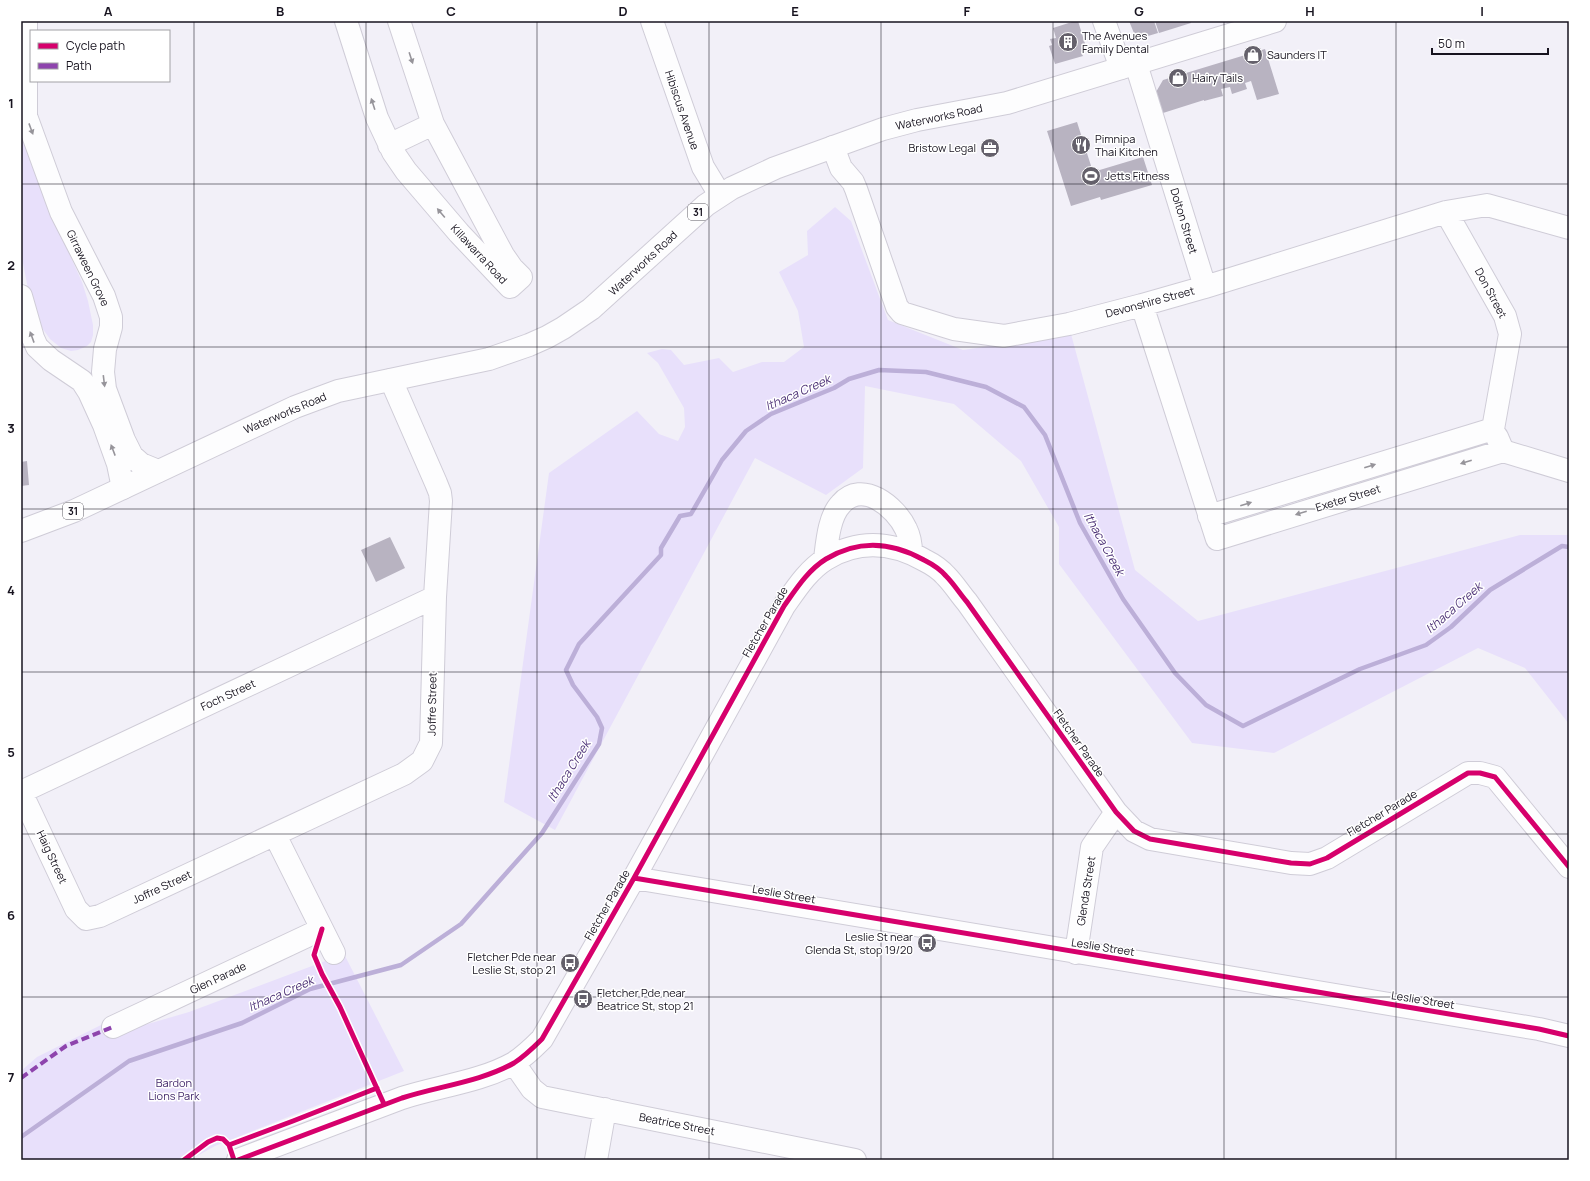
<svg xmlns="http://www.w3.org/2000/svg" width="1590" height="1181" font-family="Manrope,sans-serif">
<style>
.green{fill:#e8e0fb}
.lines{fill:none;stroke-linecap:round;stroke-linejoin:round}
.stream{stroke:#bcafd8;stroke-width:4.5}
.building{fill:#b8b3c1}
.minor-casing{stroke:#cfccd7;stroke-width:24}
.major-casing{stroke:#cfccd7;stroke-width:24}
.minor{stroke:#fdfdfe;stroke-width:22}
.major{stroke:#fdfdfe;stroke-width:22}
.quiet{stroke:#8e44ad;stroke-width:4;stroke-dasharray:8 4;stroke-linecap:butt}
.cycleway-casing{stroke:#fff;stroke-width:8}
.cycleway{stroke:#d6006c;stroke-width:5}
.oneway{fill:#96949a}
.grid{fill:none;stroke:#17131f;stroke-width:1;stroke-opacity:0.55}
.labels{text-anchor:middle;stroke-width:3;stroke-linejoin:round;paint-order:stroke}
.shield{fill:#fff;stroke:#5d5a62;stroke-width:1}
.shield-label{font-size:10px;font-weight:bold;fill:#17131f}
.poi-label{font-size:11px;fill:#17131f;stroke:#fff;text-anchor:start}
.street-label{font-size:11px;fill:#17131f;stroke:#fff}
.park-label{font-size:11px;fill:#43286b;stroke:#fff}
.water-label{font-size:12px;font-style:italic;fill:#4f3478;stroke:#fff}
.neatline{fill:none;stroke:#17131f;stroke-width:1.5}
.grid-label{font-size:13px;text-anchor:middle;font-weight:bold;fill:#17131f}
</style>
<rect width="100%" height="100%" fill="#f2f0f8"/>
<path class="green" d="M21,122L59,231L82,282L88,301L93,325V335L91,342L87,346L78,350L71,351L61,348L50,339L40,325L29,294L21,253Z
M835,207L851,221L888,320L963,350L1071,334L1135,570L1198,621L1520,535H1569V724L1525,668L1478,648L1274,753L1192,743L1059,564V527L1021,461L954,404L865,386L863,468L826,495L755,458L555,830L504,802L549,473L637,411L659,434L678,441L685,427L684,408L658,363L647,353L662,349L671,350L684,365L719,358L733,372L762,362H784L804,347L798,311L779,272L808,255L807,231Z
M344,954L404,1071L215,1146L190,1160H21V1071L37,1057L109,1021L117,1033L189,1012Z"/>
<g class="lines">
<path class="stream" d="M21,1137L129,1061L242,1023L310,989L401,965L461,924L542,833L599,744L602,728L597,717L573,685L566,670L579,644L661,555V548L680,516L691,514L722,460L746,431L771,414L834,388L849,379L879,370L926,372L986,387L1024,407L1045,435L1080,523L1123,599L1175,673L1206,705L1243,726L1360,669L1426,645L1451,627L1490,590L1562,546L1569,547"/>
</g>
<path class="building" d="M1075,21H1078L1087,50L1081,52L1083,56L1055,64L1049,46L1052,45L1050,39L1056,38L1053,28Z
M1129,21H1154L1158,33L1138,39L1136,38Z
M1155,21H1190L1191,23L1159,33Z
M1265,49L1279,94L1257,100L1251,81L1245,83L1247,89L1232,94L1230,87L1221,89L1223,96L1204,101V100L1163,113L1156,92L1163,80Z
M1077,122L1093,172L1143,157L1152,185L1101,200L1100,197L1071,206L1047,131Z
M27,461L29,485L21,486V462Z
M390,537L405,568L376,582L361,550Z"/>
<g class="lines">
<defs>
<path id="minor" d="M26,21V116L61,212L104,296L111,317V327L105,349L103,372L105,389L124,440L132,456L141,464L158,471
M346,21L377,118L393,152L406,171L459,233L510,287L521,277L512,268L503,255L433,124L399,21
M652,21L703,167L720,195
M1104,21L1121,68
M1136,64L1205,287
M389,145L433,124
M833,147L841,168L853,182L856,189L897,307L902,313L954,329L1004,336L1069,324L1142,305L1205,287L1446,212L1487,205L1569,228
M1446,212L1505,316L1510,334L1493,429
M21,296L33,338L37,347L51,360L82,381L89,392L104,425L118,464L123,488
M1142,305L1217,539L1503,451
M1497,437L1503,451L1569,471
M1209,516L1493,429
M825,559C827,543 829,516 841,504C862,479 896,507 906,529C910,537 911,544 911,553
M21,792L76,909L86,919L100,916L404,774L422,761L431,743L435,597L441,501L440,493L436,483L391,380
M21,792L435,597
M275,835L334,953
M634,878L1539,1029L1569,1036
M1076,953L1092,847L1116,812
M113,1027L322,929
M514,1063L532,1089L542,1097L855,1160
M238,1160L402,1098C439,1086 480,1082 514,1063C525,1056 533,1048 542,1039L634,878L784,606C796,589 808,570 826,559C859,539 892,542 924,560C932,564 940,569 946,576C954,584 960,594 967,602L1116,812L1134,831L1150,839L1291,863L1310,864L1327,858L1468,773H1480L1495,777L1569,867
M596,1160L605,1109"/>
<path id="major" d="M21,531L74,511L295,407L338,391L489,359L529,345L547,337L563,328L591,309L706,205L732,188L775,168L883,129L917,120L1007,103L1275,21"/>
</defs>
<use href="#minor" class="minor-casing"/>
<use href="#major" class="major-casing"/>
<use href="#minor" class="minor"/>
<use href="#major" class="major"/>
<path class="quiet" d="M21,1078L66,1046L113,1027"/>
<defs>
<path id="cycleway" d="M634,878L1539,1029L1569,1036
M322,929L314,955L322,974L340,1007L384,1104
M229,1145L293,1121L377,1088
M184,1160L208,1142L217,1138L223,1139L229,1145L234,1160
M238,1160L402,1098C439,1086 480,1082 514,1063C525,1056 533,1048 542,1039L634,878L784,606C796,589 808,570 826,559C859,539 892,542 924,560C932,564 940,569 946,576C954,584 960,594 967,602L1116,812L1134,831L1150,839L1291,863L1310,864L1327,858L1468,773H1480L1495,777L1569,867"/>
</defs>
<use href="#cycleway" class="cycleway-casing"/>
<use href="#cycleway" class="cycleway"/>
</g>
<defs><path id="oneway-solid" d="M-6-.8H1V-3.2L6.5 0L1 3.2V.8H-6Z"/></defs>
<g class="oneway">
<use href="#oneway-solid" transform="translate(411 58) rotate(72)"/>
<use href="#oneway-solid" transform="translate(373 104) rotate(-108)"/>
<use href="#oneway-solid" transform="translate(31 129) rotate(70)"/>
<use href="#oneway-solid" transform="translate(441 213) rotate(-130)"/>
<use href="#oneway-solid" transform="translate(32 337) rotate(-110)"/>
<use href="#oneway-solid" transform="translate(104 381) rotate(83)"/>
<use href="#oneway-solid" transform="translate(113 450) rotate(-111)"/>
<use href="#oneway-solid" transform="translate(1466 462) rotate(163)"/>
<use href="#oneway-solid" transform="translate(1370 466) rotate(-17)"/>
<use href="#oneway-solid" transform="translate(1246 504) rotate(-17)"/>
<use href="#oneway-solid" transform="translate(1301 513) rotate(163)"/>
</g>
<path class="grid" d="M194,21V1160M366,21V1160M537,21V1160M709,21V1160M881,21V1160M1053,21V1160M1224,21V1160M1396,21V1160M21,184H1569M21,347H1569M21,509H1569M21,672H1569M21,834H1569M21,997H1569"/>
<defs>
<symbol id="building-disc" viewBox="-11 -11 22 22"><circle r="9.5" fill="#64606b" stroke="#fff"/><path d="M-4-6H4V6H1V3H-1V6H-4ZM-2.5-4.3h1.7v1.8h-1.7ZM.8-4.3h1.7v1.8H.8ZM-2.5-1h1.7V.8h-1.7ZM.8-1h1.7V.8H.8Z" fill="#fff"/></symbol>
<symbol id="shop-disc" viewBox="-11 -11 22 22"><circle r="9.5" fill="#64606b" stroke="#fff"/><path d="M-5-2.5h2.3a2.7 3.5 0 0 1 5.4 0H5L5.5 6h-11ZM-1.5-2.5h3a1.5 2.3 0 0 0-3 0Z" fill="#fff"/></symbol>
<symbol id="restaurant-disc" viewBox="-11 -11 22 22"><circle r="9.5" fill="#64606b" stroke="#fff"/><path d="M-5-6h1v4h1v-4h1v4h1v-4h1v5L-1.5 .5V6h-2V.5L-5-1ZM5-6V6H3V1.5H1.5Q1.5-4 5-6Z" fill="#fff"/></symbol>
<symbol id="office-disc" viewBox="-11 -11 22 22"><circle r="9.5" fill="#64606b" stroke="#fff"/><path d="M-6-3h4V-5.5h4V-3h4V5H-6ZM-1-4.5V-3h2v-1.5ZM-6 0V1H6V0Z" fill="#fff"/></symbol>
<symbol id="stadium-disc" viewBox="-11 -11 22 22"><circle r="9.5" fill="#64606b" stroke="#fff"/><path d="M0-5a6.5 5 0 1 0 0 10a6.5 5 0 1 0 0-10ZM-3.5-1.8h7v3.6h-7Z" fill="#fff"/></symbol>
<symbol id="bus-disc" viewBox="-11 -11 22 22"><circle r="9.5" fill="#64606b" stroke="#fff"/><path d="M-5-6H5V4H4V6H2V4H-2V6H-4V4H-5ZM-3.5-4V0h7V-4ZM-3.5 1.2v1.5H-2V1.2ZM2 1.2v1.5H3.5V1.2Z" fill="#fff"/></symbol>
</defs>
<g fill-rule="evenodd">
<use href="#building-disc" x="1057" y="31" width="22" height="22"/>
<use href="#shop-disc" x="1242" y="44" width="22" height="22"/>
<use href="#shop-disc" x="1167" y="67" width="22" height="22"/>
<use href="#restaurant-disc" x="1070" y="134" width="22" height="22"/>
<use href="#office-disc" x="979" y="137" width="22" height="22"/>
<use href="#stadium-disc" x="1080" y="165" width="22" height="22"/>
<use href="#bus-disc" x="916" y="932" width="22" height="22"/>
<use href="#bus-disc" x="559" y="952" width="22" height="22"/>
<use href="#bus-disc" x="572" y="988" width="22" height="22"/>
</g>
<g class="labels">
<g class="shield">
<rect x="688" y="204" width="20" height="16" rx="3"/>
<rect x="63" y="503" width="20" height="16" rx="3"/>
</g>
<g class="shield-label">
<text x="698" y="216">31</text>
<text x="73" y="515">31</text>
</g>
<g class="poi-label">
<text x="1082" y="40">The Avenues<tspan x="1082" dy="13">Family Dental</tspan></text>
<text x="1267" y="59">Saunders IT</text>
<text x="1192" y="82">Hairy Tails</text>
<text x="1095" y="143">Pimnipa<tspan x="1095" dy="13">Thai Kitchen</tspan></text>
<text x="976" y="152" text-anchor="end">Bristow Legal</text>
<text x="1105" y="180">Jetts Fitness</text>
<text x="913" y="941" text-anchor="end">Leslie St near<tspan x="913" dy="13">Glenda St, stop 19/20</tspan></text>
<text x="556" y="961" text-anchor="end">Fletcher Pde near<tspan x="556" dy="13">Leslie St, stop 21</tspan></text>
<text x="597" y="997">Fletcher Pde near<tspan x="597" dy="13">Beatrice St, stop 21</tspan></text>
</g>
<g class="street-label">
<text transform="translate(682 110) rotate(71)" y="4">Hibiscus Avenue</text>
<text transform="translate(939 117) rotate(-12)" y="4">Waterworks Road</text>
<text transform="translate(1184 221) rotate(73)" y="4">Dolton Street</text>
<text transform="translate(479 254) rotate(47)" y="4">Killawarra Road</text>
<text transform="translate(643 263) rotate(-43)" y="4">Waterworks Road</text>
<text transform="translate(88 268) rotate(64)" y="4">Girraween Grove</text>
<text transform="translate(1491 293) rotate(62)" y="4">Don Street</text>
<text transform="translate(1150 302) rotate(-15)" y="4">Devonshire Street</text>
<text transform="translate(285 413) rotate(-23)" y="4">Waterworks Road</text>
<text transform="translate(1348 498) rotate(-17)" y="4">Exeter Street</text>
<text transform="translate(765 622) rotate(-60)" y="4">Fletcher Parade</text>
<text transform="translate(228 695) rotate(-25)" y="4">Foch Street</text>
<text transform="translate(432 704) rotate(-89)" y="4">Joffre Street</text>
<text transform="translate(1079 743) rotate(55)" y="4">Fletcher Parade</text>
<text transform="translate(1382 813) rotate(-31)" y="4">Fletcher Parade</text>
<text transform="translate(52 857) rotate(65)" y="4">Haig Street</text>
<text transform="translate(162 887) rotate(-25)" y="4">Joffre Street</text>
<text transform="translate(1086 891) rotate(-81)" y="4">Glenda Street</text>
<text transform="translate(784 894) rotate(10)" y="4">Leslie Street</text>
<text transform="translate(607 905) rotate(-60)" y="4">Fletcher Parade</text>
<text transform="translate(1103 947) rotate(9)" y="4">Leslie Street</text>
<text transform="translate(218 978) rotate(-25)" y="4">Glen Parade</text>
<text transform="translate(1423 1000) rotate(9)" y="4">Leslie Street</text>
<text transform="translate(677 1124) rotate(11)" y="4">Beatrice Street</text>
</g>
<g class="park-label">
<text x="174" y="1087">Bardon<tspan x="174" dy="13">Lions Park</tspan></text>
</g>
<g class="water-label">
<text transform="translate(798 393) rotate(-24)" y="4">Ithaca Creek</text>
<text transform="translate(1104 544) rotate(61)" y="4">Ithaca Creek</text>
<text transform="translate(1454 608) rotate(-41)" y="4">Ithaca Creek</text>
<text transform="translate(569 771) rotate(-58)" y="4">Ithaca Creek</text>
<text transform="translate(281 994) rotate(-24)" y="4">Ithaca Creek</text>
</g>
</g>
<rect width="1590" height="1181" fill="none" stroke="#ffffff" stroke-width="44"/>
<rect x="30" y="30" width="140" height="52" fill="#ffffff" stroke="#a2a1a5"/>
<rect x="38" y="43" width="20" height="6" fill="#d6006c" stroke="#a2a1a5"/>
<text x="66" y="50" font-size="12" fill="#17131f">Cycle path</text>
<rect x="38" y="63" width="20" height="6" fill="#8e44ad" stroke="#a2a1a5"/>
<text x="66" y="70" font-size="12" fill="#17131f">Path</text>
<path d="M1432 48v6h116v-6" fill="none" stroke="#17131f" stroke-width="2"/>
<text x="1438" y="48" font-size="12" fill="#17131f" stroke="#ffffff" stroke-width="3" paint-order="stroke">50 m</text>
<rect x="22" y="22" width="1546" height="1137" class="neatline"/>
<g class="grid-label">
<text x="108" y="16">A</text>
<text x="280" y="16">B</text>
<text x="451" y="16">C</text>
<text x="623" y="16">D</text>
<text x="795" y="16">E</text>
<text x="967" y="16">F</text>
<text x="1139" y="16">G</text>
<text x="1310" y="16">H</text>
<text x="1482" y="16">I</text>
<text x="11" y="108">1</text>
<text x="11" y="270">2</text>
<text x="11" y="433">3</text>
<text x="11" y="595">4</text>
<text x="11" y="757">5</text>
<text x="11" y="920">6</text>
<text x="11" y="1082">7</text>
</g>
</svg>
